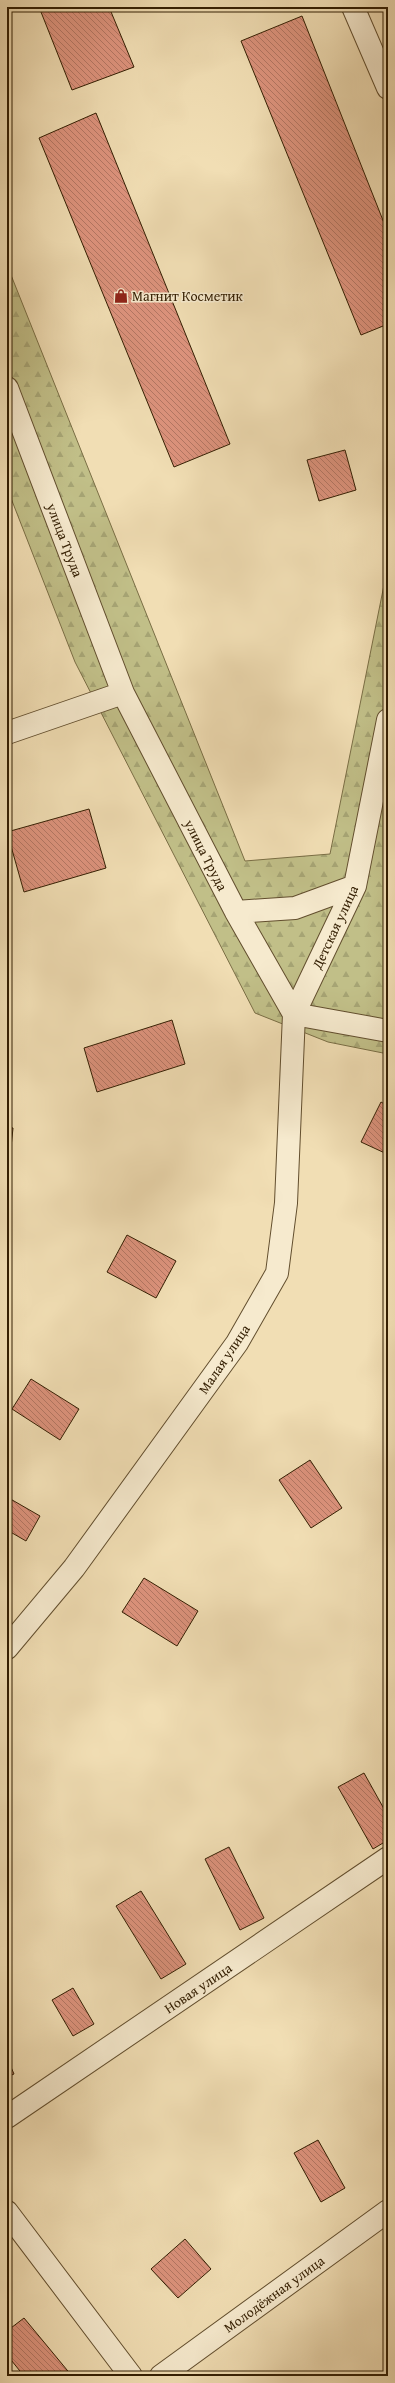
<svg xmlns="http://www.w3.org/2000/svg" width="395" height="2383" font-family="'Gentium Book Plus',serif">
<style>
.forest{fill:url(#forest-firs);stroke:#7a6e45}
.building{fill:url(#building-back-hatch);stroke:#331e02}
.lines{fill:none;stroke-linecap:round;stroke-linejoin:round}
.street-casing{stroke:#624e2e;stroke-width:24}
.street{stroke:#f6eace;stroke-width:22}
.labels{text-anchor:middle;stroke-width:3;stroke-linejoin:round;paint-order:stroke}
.poi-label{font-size:14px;fill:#331e02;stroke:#f6eace;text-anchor:start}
.street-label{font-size:14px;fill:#331e02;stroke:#f6eace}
</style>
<defs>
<pattern id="forest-firs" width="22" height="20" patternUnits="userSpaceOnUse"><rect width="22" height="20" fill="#c1bf88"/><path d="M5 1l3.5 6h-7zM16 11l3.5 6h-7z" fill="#a6a474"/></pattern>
<pattern id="building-back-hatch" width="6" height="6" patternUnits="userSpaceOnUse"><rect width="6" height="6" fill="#dd937d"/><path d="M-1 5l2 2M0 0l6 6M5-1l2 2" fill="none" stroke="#b47764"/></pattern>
</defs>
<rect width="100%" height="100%" fill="#f1deb4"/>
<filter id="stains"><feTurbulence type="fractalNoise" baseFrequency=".005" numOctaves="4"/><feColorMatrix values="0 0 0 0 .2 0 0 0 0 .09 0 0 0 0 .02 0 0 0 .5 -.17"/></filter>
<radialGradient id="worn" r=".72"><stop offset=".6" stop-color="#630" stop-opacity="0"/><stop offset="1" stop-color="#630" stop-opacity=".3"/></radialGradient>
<path class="forest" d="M7,265L245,861L330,854L388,565V1054L328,1042L255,1013L75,662L7,488Z"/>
<path class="building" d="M39,7H109L134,67L72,90Z
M302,16L388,233V324L361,335L241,41Z
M96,113L230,444L174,467L39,138Z
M345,450L356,490L319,501L307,460Z
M89,809L106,868L24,892L7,832Z
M172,1020L185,1064L97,1092L84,1048Z
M381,1102L388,1106L387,1154L361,1142Z
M7,1127L13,1128L9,1167L7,1166Z
M127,1235L176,1261L156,1298L107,1272Z
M31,1379L79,1409L60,1440L12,1409Z
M310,1460L342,1508L311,1528L279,1480Z
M7,1497L40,1516L26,1541L7,1530Z
M144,1578L198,1611L177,1646L122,1612Z
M364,1773L388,1816V1840L373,1849L338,1787Z
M229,1847L264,1918L240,1930L205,1859Z
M141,1891L186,1964L161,1979L116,1906Z
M73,1988L94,2024L73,2036L52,2000Z
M7,2058L14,2074L7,2077Z
M318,2140L345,2188L321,2202L294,2153Z
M185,2239L211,2269L178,2298L151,2269Z
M24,2318L72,2376H24L7,2355V2331Z"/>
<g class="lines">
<defs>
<path id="street" d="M353,7L388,88
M7,388L123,693L236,912L294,1014
M7,733L123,693
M236,912L295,908L355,886
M294,1014L388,1031
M7,1648L74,1568L237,1343L277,1273L286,1203L294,1014L355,886L388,720
M7,2117L388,1858
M7,2212L131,2376
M161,2376L388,2211"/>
</defs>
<use href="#street" class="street-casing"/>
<use href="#street" class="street"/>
</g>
<defs>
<symbol id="shop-bare" viewBox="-9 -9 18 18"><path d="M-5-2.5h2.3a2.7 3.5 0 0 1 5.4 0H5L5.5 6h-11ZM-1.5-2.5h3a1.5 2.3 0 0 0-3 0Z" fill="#8f2418" stroke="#f6eace" stroke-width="2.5" paint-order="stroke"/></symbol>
</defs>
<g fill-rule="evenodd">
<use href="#shop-bare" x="111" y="286" width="20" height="20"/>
</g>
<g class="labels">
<g class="poi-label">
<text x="132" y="301">Магнит Косметик</text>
</g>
<g class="street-label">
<text transform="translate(65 540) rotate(69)" y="5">улица Труда</text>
<text transform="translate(206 855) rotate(63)" y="5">улица Труда</text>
<text transform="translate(335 927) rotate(-65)" y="5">Детская улица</text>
<text transform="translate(224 1359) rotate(-56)" y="5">Малая улица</text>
<text transform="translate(198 1988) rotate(-34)" y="5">Новая улица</text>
<text transform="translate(274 2294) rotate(-36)" y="5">Молодёжная улица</text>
</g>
</g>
<rect width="395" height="2383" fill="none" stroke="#f1deb4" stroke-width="24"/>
<rect x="8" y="8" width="379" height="2367" fill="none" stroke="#331e02" stroke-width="2"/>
<rect x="12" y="12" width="371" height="2359" fill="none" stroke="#331e02"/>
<rect width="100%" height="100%" filter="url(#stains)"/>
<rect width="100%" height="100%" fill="url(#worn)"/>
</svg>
